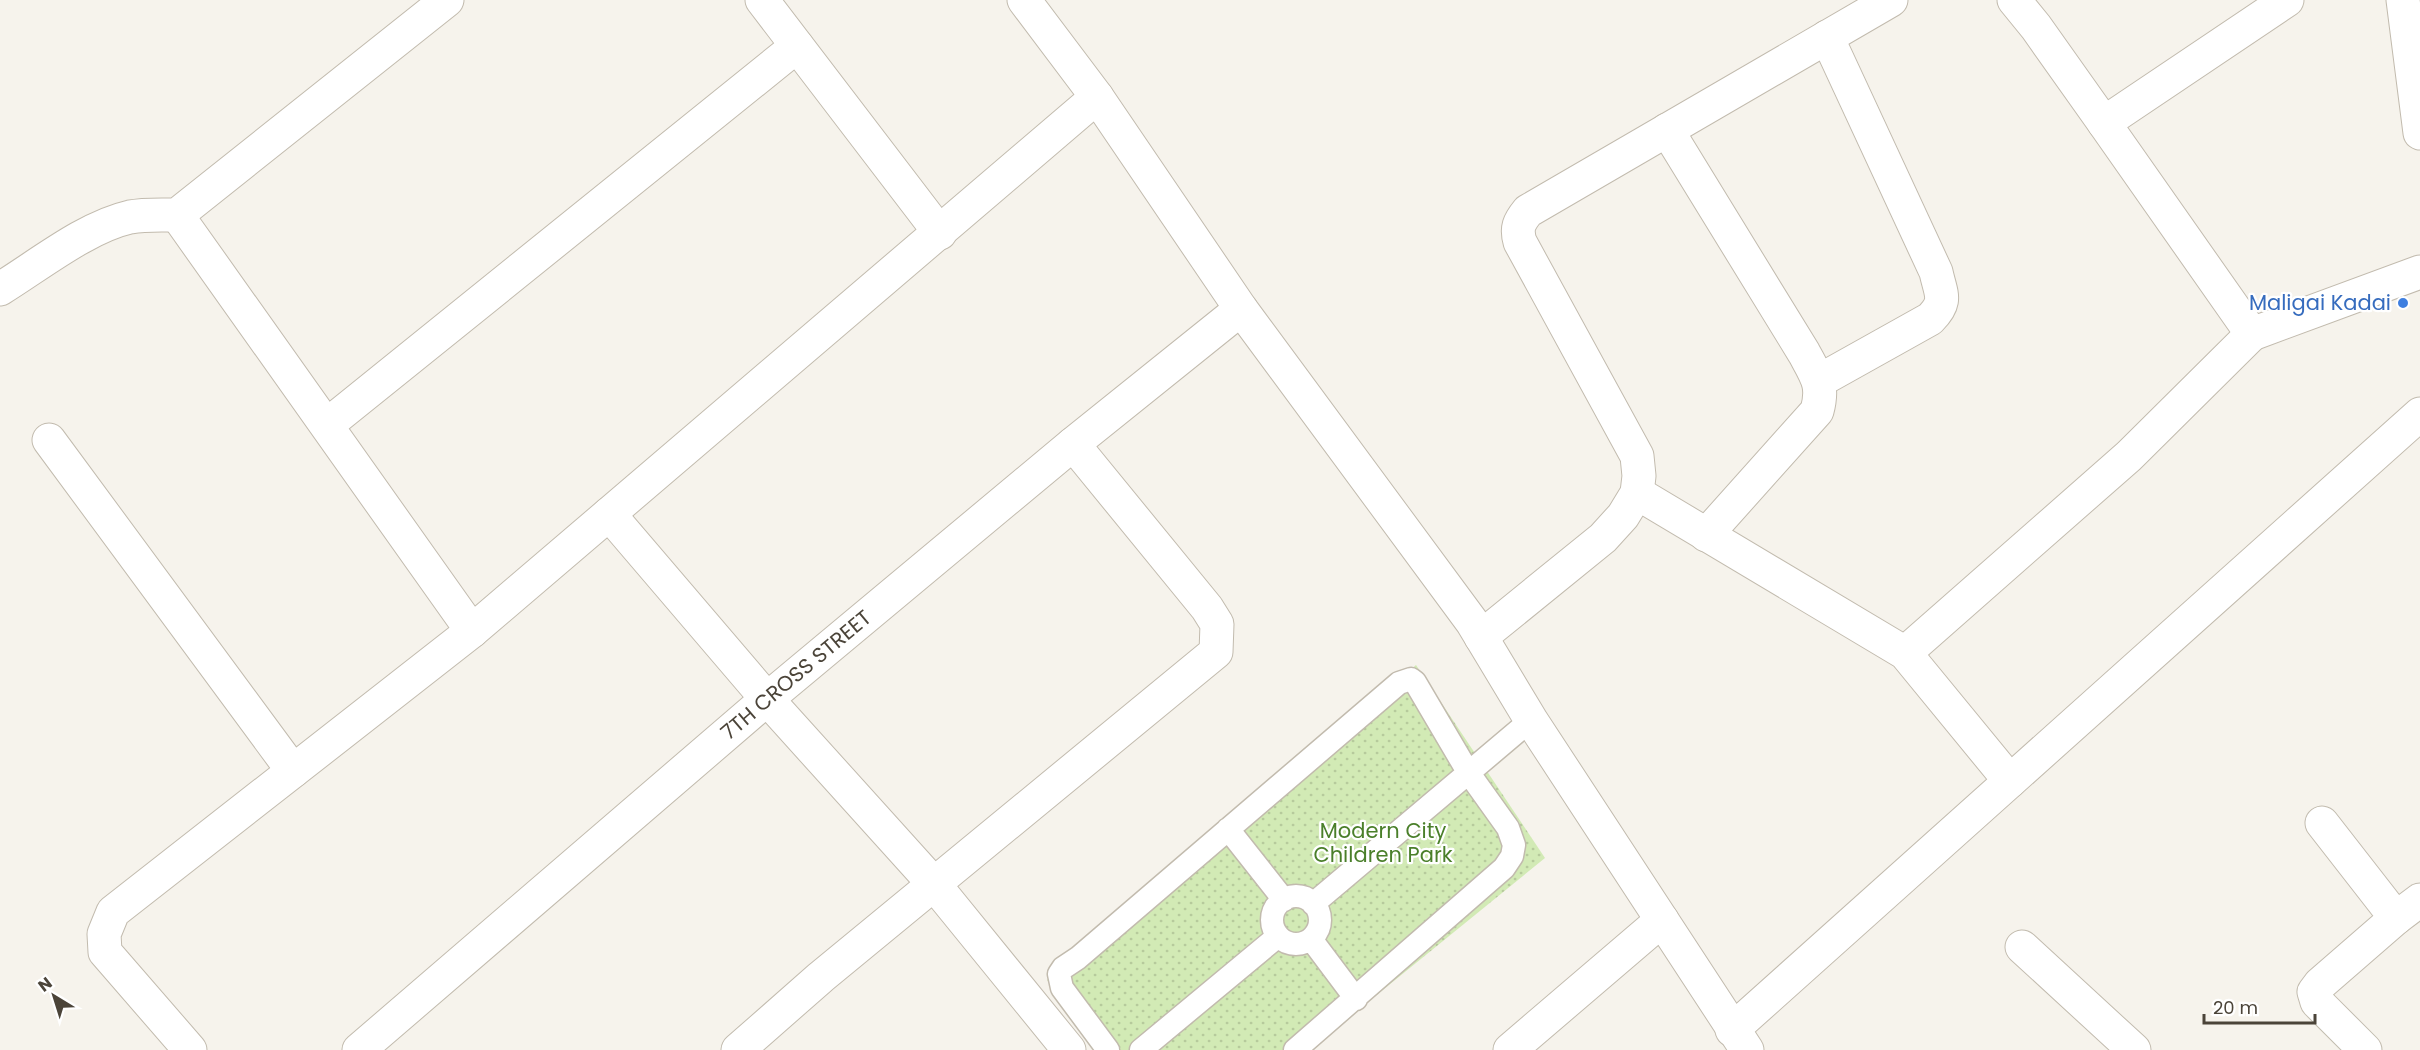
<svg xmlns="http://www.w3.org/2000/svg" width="2420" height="1050" font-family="Poppins,sans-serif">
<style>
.park{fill:url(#park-dots)}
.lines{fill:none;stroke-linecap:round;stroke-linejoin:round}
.service-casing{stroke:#c2bbae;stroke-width:25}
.minor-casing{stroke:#c2bbae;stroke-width:35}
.tertiary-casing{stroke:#c2bbae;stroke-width:35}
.service{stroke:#fff;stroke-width:22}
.minor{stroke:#fff;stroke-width:33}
.tertiary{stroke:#fff;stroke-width:33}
.shop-dot{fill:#3f7fe0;stroke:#fff;stroke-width:2}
.labels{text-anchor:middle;stroke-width:4.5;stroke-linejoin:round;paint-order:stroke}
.shop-label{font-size:21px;fill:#366cbe;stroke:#fff;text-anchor:end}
.street-label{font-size:21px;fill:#4b4439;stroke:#fff}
.park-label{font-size:21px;fill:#4a7f2a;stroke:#fff}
</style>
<defs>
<pattern id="park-dots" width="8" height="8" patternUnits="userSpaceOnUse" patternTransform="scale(1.5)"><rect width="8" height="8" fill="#d2eab5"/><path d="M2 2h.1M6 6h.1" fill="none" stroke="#b6ca9c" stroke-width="1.8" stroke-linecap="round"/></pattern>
</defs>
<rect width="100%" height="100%" fill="#f6f3ec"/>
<path class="park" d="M1416,665L1545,858L1309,1050H1102L1047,980Z"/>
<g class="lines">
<defs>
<path id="service" d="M1228,829L1284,900
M1272 920a24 24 0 1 1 48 0a24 24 0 1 1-48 0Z
M1313,904L1531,720
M1311,939L1356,999
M1108,1050L1062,988L1059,974L1063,968L1078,958L1399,683L1411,679L1415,682L1468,772L1508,828L1514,845L1512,856L1504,868L1295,1050
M1141,1050L1277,937"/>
<g id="minor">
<path d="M762,0L940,233"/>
<path d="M2014,0L2036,27L2104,123L2287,0"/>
<path d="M2403,0L2420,133"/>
<path d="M2104,123L2252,334L2420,272"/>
<path d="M1667,130L1804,353C1817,377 1824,385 1817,411L1706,535"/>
<path d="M177,215L472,631"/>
<path d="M0,289C39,265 86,227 130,217C145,214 162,215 177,215L447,0"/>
<path d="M1819,381L1930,319C1948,301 1941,295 1936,272L1827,37"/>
<path d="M327,425L797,46"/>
<path d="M49,440L293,771"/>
<path d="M1637,493L1905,653L2010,781"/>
<path d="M609,514L767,699L934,884L1069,1050"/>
<path d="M1481,637L1603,538L1623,516L1637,493L1639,476L1637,456L1520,242C1516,228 1519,222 1528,211L1891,0"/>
<path d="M1905,653L2129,456L2252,334"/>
<path d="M2322,823L2396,918L2320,984L2314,992L2317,1002L2365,1050"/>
<path d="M2396,918L2420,900"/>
<path d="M2022,947L2134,1050"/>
<path d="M1732,1030L2420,414"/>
<path d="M190,1050L105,952L104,934L113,912L472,631L1097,97"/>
<path id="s1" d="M359,1050L767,699L1073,444L1241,309"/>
<path d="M738,1050L821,977L1216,652L1217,624L1207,608L1073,444"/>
<path d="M1510,1050L1662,920"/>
</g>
<path id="tertiary" d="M1024,0L1097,97L1241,309L1472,622L1531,720L1747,1050"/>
</defs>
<use href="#service" class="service-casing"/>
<use href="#minor" class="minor-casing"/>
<use href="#tertiary" class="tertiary-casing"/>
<use href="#service" class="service"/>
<use href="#minor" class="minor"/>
<use href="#tertiary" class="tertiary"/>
</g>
<circle class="shop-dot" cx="2403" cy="303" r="6"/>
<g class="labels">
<g class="shop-label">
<text x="2391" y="310">Maligai Kadai</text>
</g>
<g class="street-label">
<text dy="7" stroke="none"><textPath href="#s1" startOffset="576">7TH CROSS STREET</textPath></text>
</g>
<g class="park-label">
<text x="1383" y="838">Modern City<tspan x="1383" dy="24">Children Park</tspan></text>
</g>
</g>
<g transform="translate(54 996) rotate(322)" stroke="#ffffff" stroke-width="4.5" paint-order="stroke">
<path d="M0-4.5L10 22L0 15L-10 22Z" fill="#4b4439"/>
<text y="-9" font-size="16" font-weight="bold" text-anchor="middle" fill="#4b4439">N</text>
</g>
<path d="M2204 1014v9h111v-9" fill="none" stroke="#4b4439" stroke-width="3"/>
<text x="2213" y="1014" font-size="18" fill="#4b4439" stroke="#ffffff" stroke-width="4.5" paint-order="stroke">20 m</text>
</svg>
